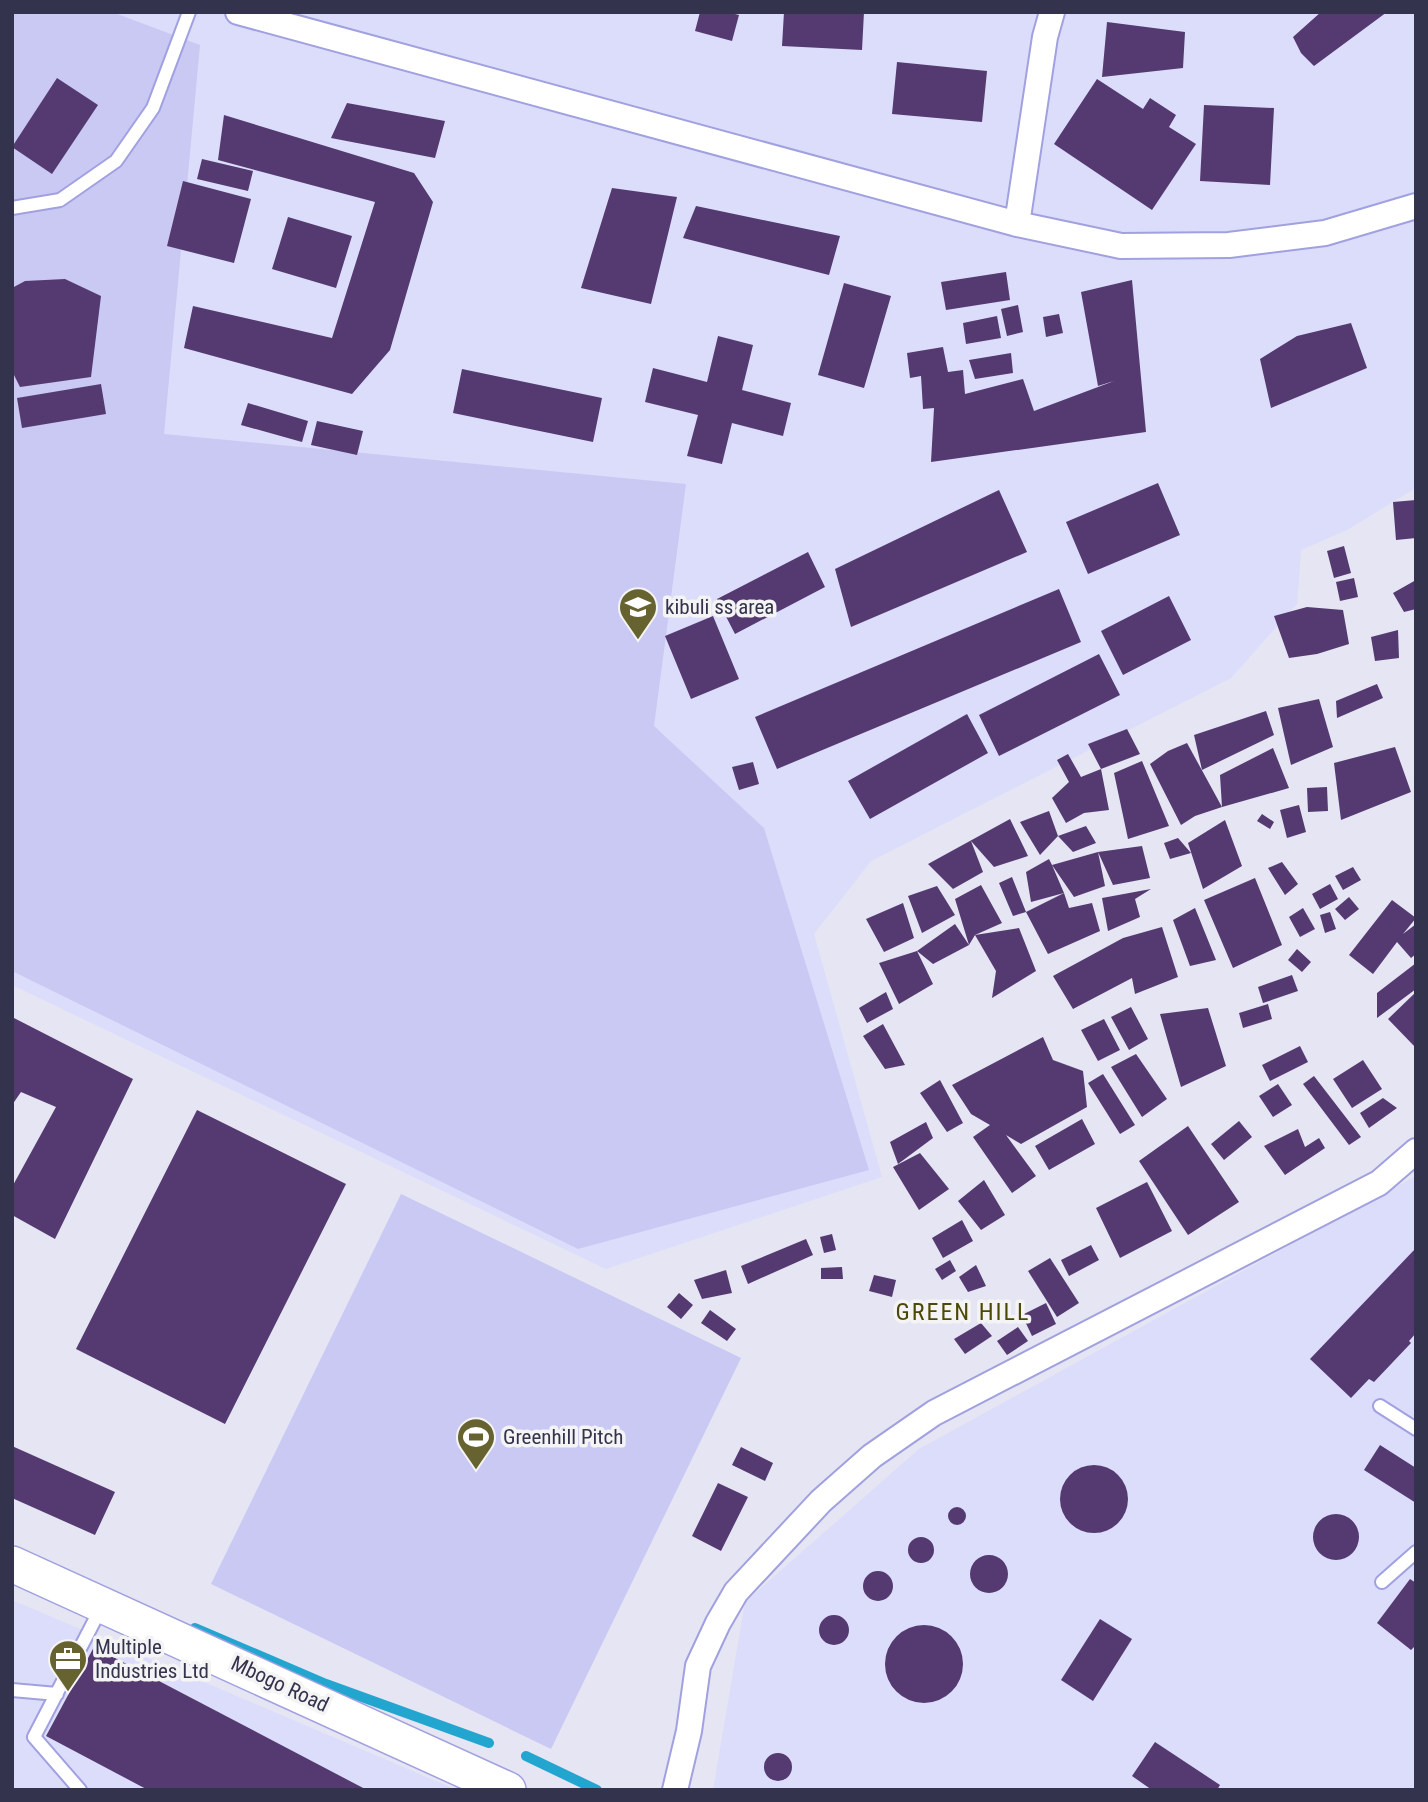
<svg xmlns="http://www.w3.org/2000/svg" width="1428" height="1802" font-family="'Roboto Condensed',sans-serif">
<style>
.built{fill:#dcddfb}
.green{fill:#c9c9f4}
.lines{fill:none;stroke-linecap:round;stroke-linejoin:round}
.stream{stroke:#22a5ce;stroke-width:10}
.building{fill:#543a70}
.lane-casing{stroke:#a1a0e0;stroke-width:16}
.street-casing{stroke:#a1a0e0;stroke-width:28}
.secondary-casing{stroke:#a1a0e0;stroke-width:38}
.lane{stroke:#fff;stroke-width:12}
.street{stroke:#fff;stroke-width:24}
.secondary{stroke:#fff;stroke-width:35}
.labels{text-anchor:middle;stroke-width:7;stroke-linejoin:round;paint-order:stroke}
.poi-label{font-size:21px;fill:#34334d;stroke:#f4f4f4;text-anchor:start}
.street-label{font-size:21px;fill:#34334d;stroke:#f4f4f4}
.quarter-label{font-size:24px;letter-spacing:2px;fill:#4d4806;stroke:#f4f4f4}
</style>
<rect width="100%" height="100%" fill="#e5e5f3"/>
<path class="built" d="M12,12H1416V488L1347,530L1301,550L1297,604L1231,678L871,861L814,934L882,1177L606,1269L12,985Z
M1416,1176V1790H713L745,1602L919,1449Z
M12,1600L457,1790H12Z"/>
<path class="green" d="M12,12H112L200,45L164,434L686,484L654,726L764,828L869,1170L578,1249L12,971Z
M401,1194L741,1358L551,1749L211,1584Z"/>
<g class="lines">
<path class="stream" d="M195,1628L326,1684L489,1743
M526,1756L597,1790"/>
</g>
<path class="building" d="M700,12H727L739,15L732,41L695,31Z
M784,12H864L862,50L782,46Z
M1321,12H1387L1314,66L1301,53L1293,37Z
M1107,22L1185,32L1183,68L1102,77Z
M897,62L987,71L982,122L892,114Z
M57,78L98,105L52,174L12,147Z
M1097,79L1143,109L1150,98L1176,115L1169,127L1196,144L1152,210L1054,144Z
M347,103L445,121L435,158L331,138Z
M1204,105L1274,108L1270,185L1200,181Z
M224,115L414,173L433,202L390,350L352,394L184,348L193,306L332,338L375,202L218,160Z
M202,159L253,171L248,191L197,179Z
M183,181L251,199L234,263L167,246Z
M612,188L677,197L651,304L581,288Z
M696,206L840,236L829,275L683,238Z
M288,217L352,236L336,288L272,269Z
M1006,272L1010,300L946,310L941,282Z
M65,279L101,296L91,377L20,387L12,371V288L25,281Z
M1132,280L1146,432L931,462L934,408L923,409L921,376L910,378L907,353L943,347L948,372L963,370L965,394L1023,379L1034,411L1114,381L1098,386L1081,292Z
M844,283L891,296L864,388L818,375Z
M1018,305L1023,332L1007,336L1001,309Z
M1059,314L1063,333L1046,337L1043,317Z
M997,316L1001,338L966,344L963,323Z
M1351,323L1367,368L1271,408L1260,359L1297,336Z
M718,336L753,345L742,390L791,403L783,436L732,423L722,464L687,456L698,415L645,402L653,368L707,382Z
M1011,353L1013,373L975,379L969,360Z
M462,369L602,398L593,442L453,413Z
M101,384L106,414L22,428L17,398Z
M248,403L308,421L302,442L241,425Z
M317,421L363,431L357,455L311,445Z
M1158,483L1180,535L1088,574L1066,522Z
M999,490L1027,552L851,627L835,569Z
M1416,500V538L1396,540L1393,502Z
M1344,546L1351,573L1334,578L1327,551Z
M808,552L825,587L735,634L717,599Z
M1354,578L1358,597L1340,601L1336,582Z
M1416,580V609L1404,612L1393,593Z
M1059,589L1081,642L777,769L755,717Z
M1169,596L1191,640L1123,675L1101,631Z
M1307,607L1343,610L1349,644L1317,654L1289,658L1274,616Z
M713,616L739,679L691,699L665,636Z
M1398,630L1399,658L1375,661L1371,637Z
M1099,654L1120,695L999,756L979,715Z
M1377,684L1383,698L1337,718L1336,701Z
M1319,699L1333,747L1291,765L1278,708Z
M1266,711L1274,735L1202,770L1194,735Z
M967,714L988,753L870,819L848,781Z
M1127,729L1140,754L1101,769L1088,744Z
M1187,743L1222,807L1195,816L1181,825L1150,764L1168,751Z
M1395,747L1411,792L1341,820L1334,763Z
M1273,748L1289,788L1222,807L1220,775Z
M1068,754L1081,777L1101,769L1109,810L1084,813L1066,823L1052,798L1069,782L1057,760Z
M1142,761L1169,826L1128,839L1114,773Z
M753,762L759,784L739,790L732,767Z
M1327,787L1328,811L1308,812L1307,788Z
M1299,805L1306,832L1287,838L1280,810Z
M1049,811L1058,836L1086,826L1096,843L1073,852L1058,836L1040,855L1020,822Z
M1262,814L1274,822L1270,829L1257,821Z
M1010,819L1028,856L994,867L971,841L983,872L953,889L928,864Z
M1225,820L1242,866L1203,889L1188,843Z
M1178,838L1191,853L1170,859L1164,843Z
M1142,846L1150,878L1113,885L1098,852L1105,886L1074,897L1052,865L1064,893L1069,908L1092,903L1100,931L1048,954L1026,912L1064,893L1031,902L1026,872L1049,859L1052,865L1098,852Z
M1282,862L1298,884L1285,895L1268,868Z
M1353,867L1361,880L1343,890L1335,876Z
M1012,877L1026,912L1013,916L999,883Z
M1255,878L1282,945L1233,968L1204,900Z
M1330,884L1338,899L1320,909L1312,894Z
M981,885L1002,923L975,935L1019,928L1036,971L992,998L996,971L975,935L969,945L955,899Z
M937,886L955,915L922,933L908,896Z
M1151,889L1135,899L1140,917L1108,931L1102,898Z
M1349,897L1359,909L1345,920L1335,909Z
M1392,900L1416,918L1403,934L1416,924V954L1411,958L1397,942L1373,974L1349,955Z
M903,903L914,938L884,952L866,919Z
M1195,908L1216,960L1190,966L1173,920Z
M1303,908L1315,929L1300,937L1289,917Z
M1330,912L1336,929L1325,933L1320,915Z
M955,924L969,945L933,964L917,951L933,984L899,1004L879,963L917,951Z
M1162,927L1178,977L1135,994L1132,978L1073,1009L1053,976L1123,938Z
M1297,949L1311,962L1302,972L1288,960Z
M1416,963V989L1377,1018V993Z
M1292,975L1298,991L1263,1003L1258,987Z
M886,992L893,1009L867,1023L859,1008Z
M1416,992V1048L1388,1019Z
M1268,1004L1272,1019L1243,1028L1239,1013Z
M1131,1007L1148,1039L1129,1050L1111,1017Z
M1208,1008L1226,1066L1181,1087L1160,1014Z
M12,1017L133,1079L55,1239L12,1215V1187L56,1107L21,1092L12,1105Z
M1104,1019L1120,1050L1098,1061L1081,1030Z
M883,1024L905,1065L885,1069L863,1036Z
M1043,1037L1053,1060L1083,1071L1087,1107L1021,1144L1006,1135L1036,1176L1012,1193L973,1137L990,1125L971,1114L952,1085Z
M1300,1046L1308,1062L1270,1081L1262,1065Z
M1136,1054L1167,1099L1142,1117L1111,1067Z
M1363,1060L1382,1089L1352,1108L1333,1079Z
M1103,1074L1135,1125L1120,1134L1088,1083Z
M1314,1076L1361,1137L1349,1145L1303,1084Z
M940,1080L963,1123L947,1132L920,1093Z
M1278,1084L1292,1105L1273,1117L1259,1096Z
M1383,1098L1397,1108L1369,1128L1360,1113Z
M197,1110L346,1184L225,1424L76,1349Z
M1082,1119L1095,1144L1049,1170L1035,1146Z
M1239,1121L1252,1137L1224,1160L1211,1144Z
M926,1122L933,1138L898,1164L890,1142Z
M1188,1126L1239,1202L1188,1235L1139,1161Z
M1298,1129L1305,1147L1319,1138L1325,1148L1285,1175L1264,1146Z
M920,1153L949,1189L919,1210L893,1167Z
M984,1180L1005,1215L981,1230L958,1201Z
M1147,1182L1172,1231L1120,1258L1096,1208Z
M962,1220L973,1241L943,1258L932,1238Z
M832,1234L836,1250L824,1253L820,1237Z
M806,1239L813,1255L748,1284L741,1266Z
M1091,1245L1099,1260L1069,1276L1061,1260Z
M1416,1248V1333L1409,1341L1411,1343L1374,1382L1369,1379L1351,1398L1310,1359Z
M1050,1258L1079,1303L1057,1317L1028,1271Z
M950,1260L956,1271L942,1280L935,1269Z
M976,1265L986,1286L968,1292L959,1277Z
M842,1267L843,1279H821V1268Z
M726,1270L732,1293L702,1299L694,1280Z
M874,1275L896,1280L892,1297L869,1291Z
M679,1293L693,1305L681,1319L667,1307Z
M1046,1303L1056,1324L1032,1336L1022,1315Z
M710,1310L736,1329L727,1341L701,1323Z
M981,1323L992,1336L965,1354L954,1339Z
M1018,1327L1028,1341L1007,1355L997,1341Z
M1380,1445L1416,1468V1503L1364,1470Z
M12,1446L115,1492L95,1535L12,1498Z
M741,1447L773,1463L765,1481L732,1465Z
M1060 1499a34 34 0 1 1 68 0a34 34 0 1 1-68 0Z
M718,1483L748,1497L721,1551L692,1536Z
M948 1516a9 9 0 1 1 18 0a9 9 0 1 1-18 0Z
M1313 1537a23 23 0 1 1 46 0a23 23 0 1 1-46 0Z
M908 1550a13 13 0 1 1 26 0a13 13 0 1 1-26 0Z
M970 1574a19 19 0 1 1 38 0a19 19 0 1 1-38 0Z
M863 1586a15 15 0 1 1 30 0a15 15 0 1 1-30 0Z
M1410,1579L1416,1583V1645L1411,1650L1377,1623Z
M819 1630a15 15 0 1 1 30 0a15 15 0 1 1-30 0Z
M1100,1619L1132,1639L1093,1701L1061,1680Z
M885 1664a39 39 0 1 1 78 0a39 39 0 1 1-78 0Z
M94,1647L367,1790H148L46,1736Z
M1155,1742L1220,1785L1217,1790H1152L1132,1776Z
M764 1767a14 14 0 1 1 28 0a14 14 0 1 1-28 0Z"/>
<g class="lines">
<defs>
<path id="lane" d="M12,208L60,200L116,161L153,108L189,12
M1380,1406L1416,1429
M1382,1582L1416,1552
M12,1690L57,1694
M80,1790L34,1737L101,1608"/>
<path id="street" d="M238,12L1017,224L1121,246L1229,245L1325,233L1416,206
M1017,224L1045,37L1052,12
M675,1790L689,1731L698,1666L718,1623L736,1592L821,1501L872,1456L934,1413L1379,1183L1416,1151"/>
<path id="secondary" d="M12,1564L508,1790"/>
</defs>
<use href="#lane" class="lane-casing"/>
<use href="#street" class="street-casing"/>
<use href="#secondary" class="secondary-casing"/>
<use href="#lane" class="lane"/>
<use href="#street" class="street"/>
<use href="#secondary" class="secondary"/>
</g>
<defs>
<symbol id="school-pin" viewBox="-11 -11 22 30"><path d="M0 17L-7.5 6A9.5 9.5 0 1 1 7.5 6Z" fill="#676330" stroke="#f4f4f4"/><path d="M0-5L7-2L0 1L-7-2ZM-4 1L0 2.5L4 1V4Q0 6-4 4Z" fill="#fff"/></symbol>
<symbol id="stadium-pin" viewBox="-11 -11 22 30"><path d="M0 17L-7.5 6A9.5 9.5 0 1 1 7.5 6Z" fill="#676330" stroke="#f4f4f4"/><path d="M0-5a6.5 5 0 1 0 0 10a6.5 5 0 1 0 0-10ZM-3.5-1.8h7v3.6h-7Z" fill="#fff"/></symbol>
<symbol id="office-pin" viewBox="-11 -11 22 30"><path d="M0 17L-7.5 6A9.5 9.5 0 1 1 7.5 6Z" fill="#676330" stroke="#f4f4f4"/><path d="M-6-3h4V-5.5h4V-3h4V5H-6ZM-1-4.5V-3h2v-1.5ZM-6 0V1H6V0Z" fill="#fff"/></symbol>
</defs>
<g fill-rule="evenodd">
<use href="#school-pin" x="616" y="585" width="44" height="60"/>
<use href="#stadium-pin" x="454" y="1415" width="44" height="60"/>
<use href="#office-pin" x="46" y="1637" width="44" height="60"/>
</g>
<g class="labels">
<g class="poi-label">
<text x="665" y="614">kibuli ss area</text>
<text x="503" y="1444">Greenhill Pitch</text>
<text x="95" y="1654">Multiple<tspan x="95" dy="24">Industries Ltd</tspan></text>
</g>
<g class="street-label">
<text transform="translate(280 1684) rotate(25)" y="7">Mbogo Road</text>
</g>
<g class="quarter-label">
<text x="963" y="1320">GREEN HILL</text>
</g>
</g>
<rect width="1428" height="1802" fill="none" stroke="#34334d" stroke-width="28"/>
</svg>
